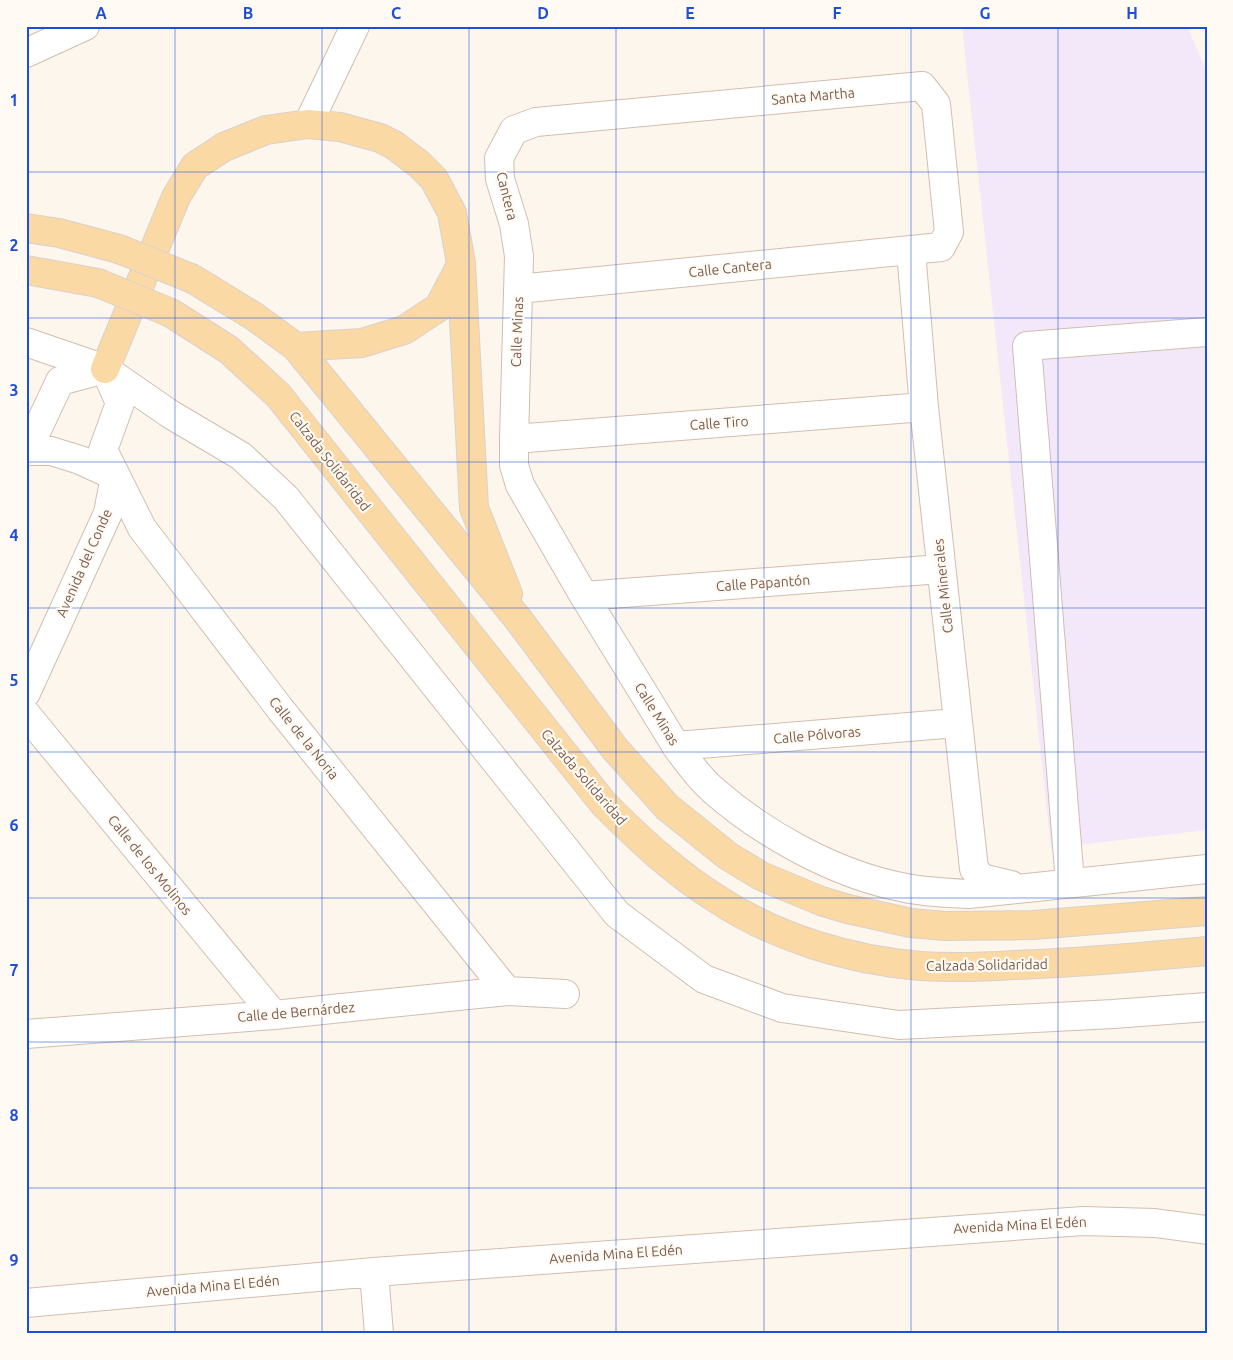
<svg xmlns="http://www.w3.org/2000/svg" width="1233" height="1360" font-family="Ubuntu,sans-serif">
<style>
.education{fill:#f3e8fa}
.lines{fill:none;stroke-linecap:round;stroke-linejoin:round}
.minor-casing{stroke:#d1beb0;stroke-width:30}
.major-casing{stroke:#dad1cd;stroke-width:30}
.minor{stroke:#fff;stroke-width:28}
.major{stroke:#fbd9a5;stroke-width:28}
.major-bridge-casing{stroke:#dad1cd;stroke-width:30;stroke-linecap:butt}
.major-bridge{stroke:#fbd9a5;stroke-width:28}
.grid{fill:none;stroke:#1d4ed8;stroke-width:1;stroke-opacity:0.55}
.labels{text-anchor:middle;stroke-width:4.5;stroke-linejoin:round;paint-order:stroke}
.street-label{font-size:14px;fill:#7a5c4d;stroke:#fffaf3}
.neatline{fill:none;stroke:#1d4ed8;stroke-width:2}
.grid-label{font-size:16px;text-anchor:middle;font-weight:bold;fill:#1d4ed8}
</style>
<rect width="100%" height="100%" fill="#fdf6ec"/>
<path class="education" d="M962,26H1187L1207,72V830L1051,848Z"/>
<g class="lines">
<defs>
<path id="minor" d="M26,53L85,26
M308,124L355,26
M911,251L924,407L974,869L982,878L1011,885
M518,289L941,247L949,232L936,104L922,86L536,122L514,130L499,158L500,179L514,224L519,256L514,439V465L520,485L584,596L676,746C687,761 699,778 713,790C763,834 835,874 901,887C923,892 946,893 969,894L1207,869
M26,342L105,369L170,414L241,456L286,498L617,914L704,979L782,1008L899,1025L1113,1014L1207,1007
M26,437L37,430L60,381L105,369L120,403L103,450L142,528L281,710L507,991
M514,439L924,407
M26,451H51L80,460L115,476
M584,596L941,569
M26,693L108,513L115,476
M26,714L274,1015
M676,746L957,723
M1070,883L1027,346L1207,332
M26,1034L274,1015L507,991L565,994
M374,1272L379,1334
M26,1303L374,1272L1083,1221L1155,1223L1207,1230"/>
<path id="major" d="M26,228L59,233L119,249
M26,270L98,283
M193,279L255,317L296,347L518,619L615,749L667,807L728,856L761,876L821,901L848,909L911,923L945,926L1033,925L1207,911
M171,313L229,350L278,395L604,804C639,839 675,873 717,899C776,938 850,960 920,966C951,968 983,967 1014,965C1079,963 1143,957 1207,951
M296,347L362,343L404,330L439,307L461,265
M105,369L176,197L195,166L224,147L266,130L308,124L340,127L380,138L394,145L419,164L434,179L452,213L461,263L474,508L508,594"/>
</defs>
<use href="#minor" class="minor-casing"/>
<use href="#major" class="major-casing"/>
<use href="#minor" class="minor"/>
<use href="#major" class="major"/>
<defs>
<path id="major-bridge" d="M119,249L193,279
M98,283L171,313"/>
</defs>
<use href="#major-bridge" class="major-bridge-casing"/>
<use href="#major-bridge" class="major-bridge"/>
</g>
<path class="grid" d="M175,26V1334M322,26V1334M469,26V1334M616,26V1334M764,26V1334M911,26V1334M1058,26V1334M26,172H1207M26,318H1207M26,462H1207M26,608H1207M26,752H1207M26,898H1207M26,1042H1207M26,1188H1207"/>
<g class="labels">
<g class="street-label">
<text transform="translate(813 96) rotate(-5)" y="5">Santa Martha</text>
<text transform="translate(507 196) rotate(76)" y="5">Cantera</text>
<text transform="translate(730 268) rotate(-6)" y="5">Calle Cantera</text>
<text transform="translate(517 332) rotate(-88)" y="5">Calle Minas</text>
<text transform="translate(719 423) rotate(-4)" y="5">Calle Tiro</text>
<text transform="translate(330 461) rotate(52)" y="5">Calzada Solidaridad</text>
<text transform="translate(84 563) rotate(-66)" y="5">Avenida del Conde</text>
<text transform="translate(763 583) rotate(-4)" y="5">Calle Papantón</text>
<text transform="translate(943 586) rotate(-96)" y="5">Calle Minerales</text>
<text transform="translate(657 714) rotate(58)" y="5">Calle Minas</text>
<text transform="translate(817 735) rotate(-5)" y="5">Calle Pólvoras</text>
<text transform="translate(304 738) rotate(51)" y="5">Calle de la Noria</text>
<text transform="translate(584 777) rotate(49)" y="5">Calzada Solidaridad</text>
<text transform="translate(150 865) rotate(51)" y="5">Calle de los Molinos</text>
<text transform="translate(987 965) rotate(-1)" y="5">Calzada Solidaridad</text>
<text transform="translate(296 1012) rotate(-5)" y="5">Calle de Bernárdez</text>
<text transform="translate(1020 1225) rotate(-3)" y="5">Avenida Mina El Edén</text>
<text transform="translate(616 1254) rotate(-4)" y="5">Avenida Mina El Edén</text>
<text transform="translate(213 1286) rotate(-5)" y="5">Avenida Mina El Edén</text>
</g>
</g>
<rect width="1233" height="1360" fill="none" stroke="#fffaf3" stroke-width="55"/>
<rect x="28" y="28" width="1178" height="1304" class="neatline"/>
<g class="grid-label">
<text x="101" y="19">A</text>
<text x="248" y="19">B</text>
<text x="396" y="19">C</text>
<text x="543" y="19">D</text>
<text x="690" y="19">E</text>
<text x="837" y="19">F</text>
<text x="985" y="19">G</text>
<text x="1132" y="19">H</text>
<text x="14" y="106">1</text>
<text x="14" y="251">2</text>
<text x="14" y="396">3</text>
<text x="14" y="541">4</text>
<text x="14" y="686">5</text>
<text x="14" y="831">6</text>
<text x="14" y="976">7</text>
<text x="14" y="1121">8</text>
<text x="14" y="1266">9</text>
</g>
</svg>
